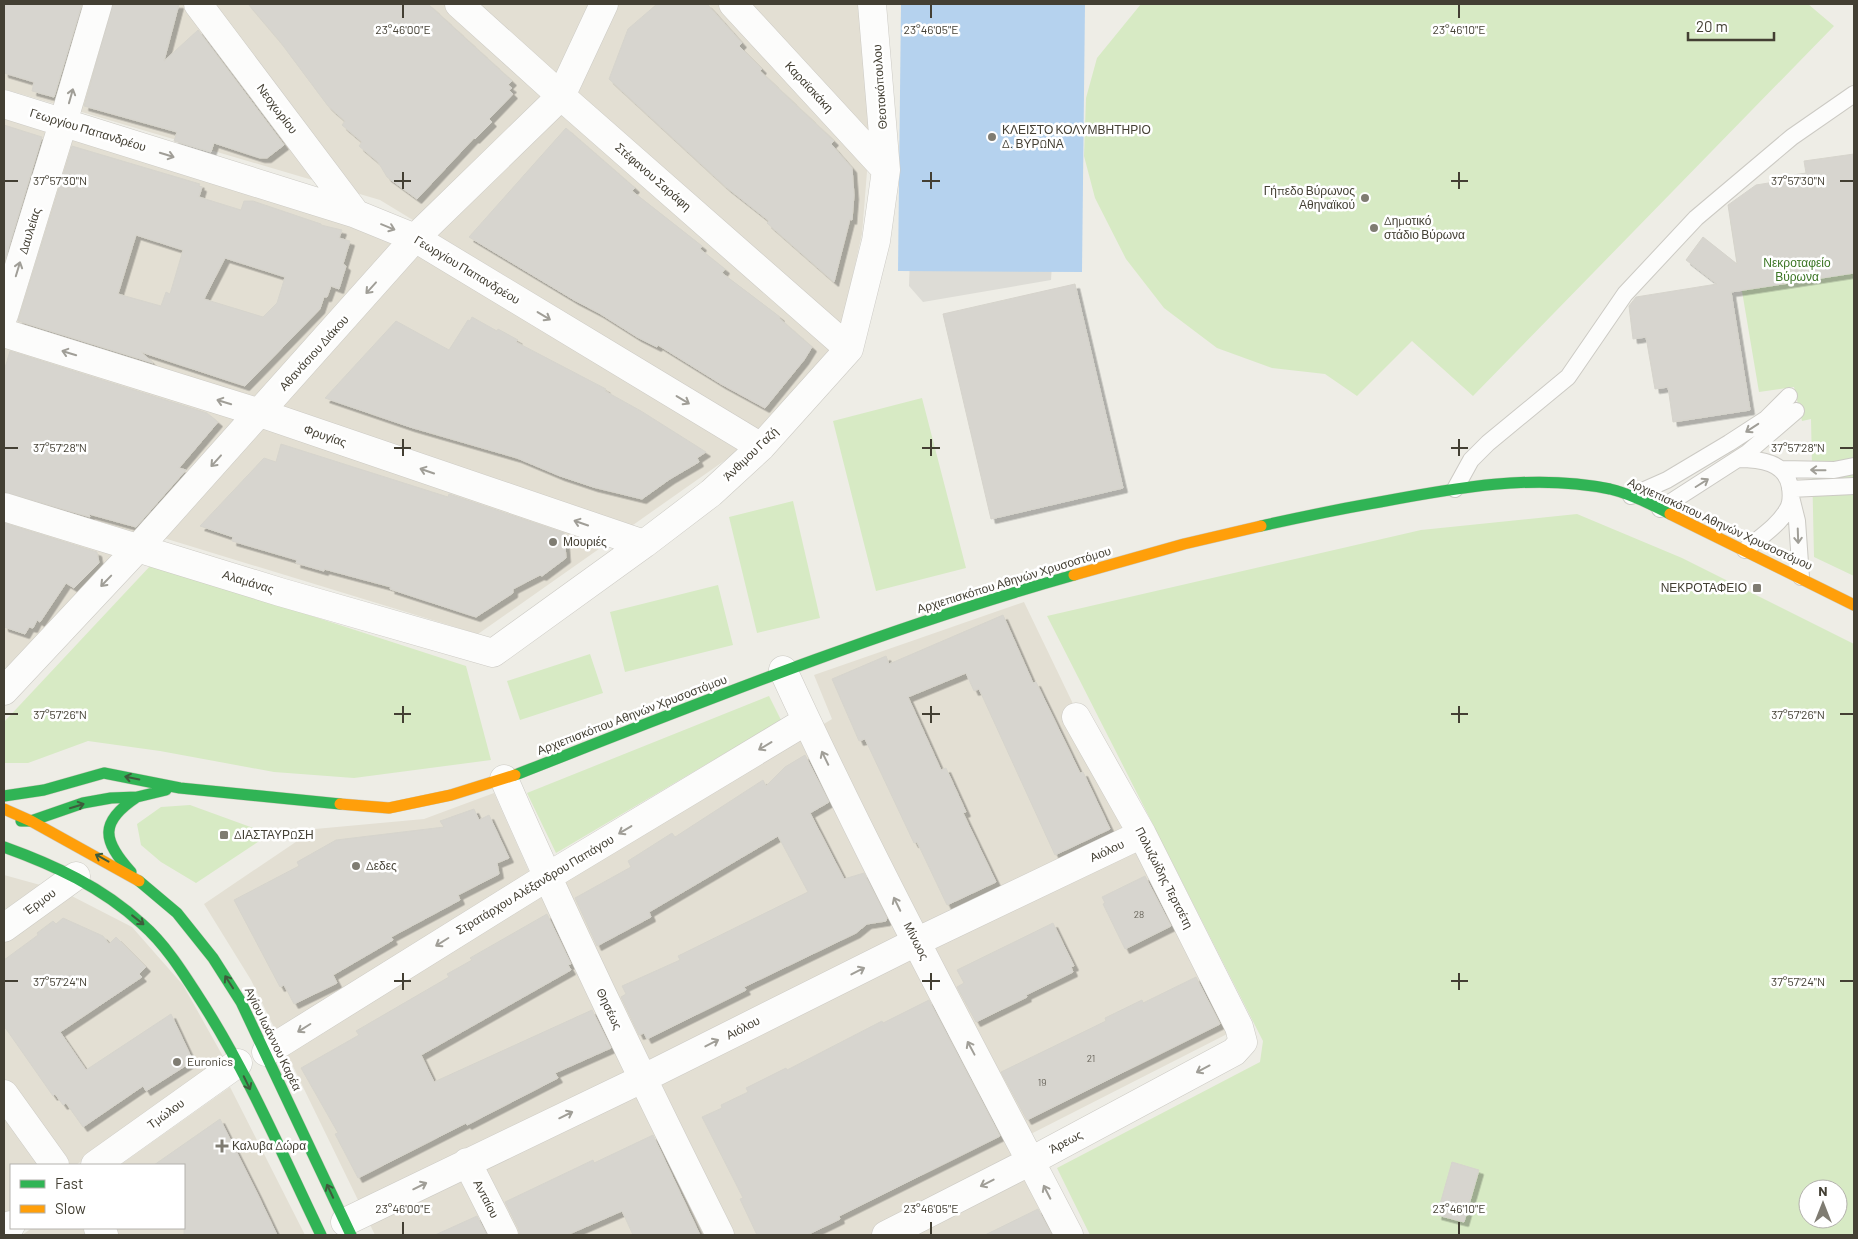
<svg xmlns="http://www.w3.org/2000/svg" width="1858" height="1239" font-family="Barlow,sans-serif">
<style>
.residential{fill:#e3dfd3}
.green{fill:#d7eac4;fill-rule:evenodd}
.parking{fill:#dddcd6}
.water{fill:#b5d2ee}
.building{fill:#d7d5cf;stroke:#d6d4cc;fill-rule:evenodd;filter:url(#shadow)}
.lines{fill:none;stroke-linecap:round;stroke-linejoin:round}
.lane-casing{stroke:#cccac4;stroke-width:18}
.street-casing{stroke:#cccac4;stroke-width:29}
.fast-casing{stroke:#cdcabd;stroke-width:12}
.slow-casing{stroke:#cdcabd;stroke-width:12}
.lane{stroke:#fcfcfb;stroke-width:16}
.street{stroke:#fcfcfb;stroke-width:28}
.fast{stroke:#30b455;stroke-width:11}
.slow{stroke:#ff9f0a;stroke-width:11}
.oneway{stroke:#a09e97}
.oneway2{stroke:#3e5c3c}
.ticks{fill:none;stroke:#433f33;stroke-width:2}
.poi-dot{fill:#7f7c72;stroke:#fff;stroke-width:2}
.labels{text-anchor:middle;stroke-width:5;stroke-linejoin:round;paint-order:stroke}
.number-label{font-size:10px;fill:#69655b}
.street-label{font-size:12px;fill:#433f33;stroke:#fff}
.poi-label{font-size:12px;fill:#433f33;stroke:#fff;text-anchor:start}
.park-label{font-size:12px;fill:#3c7625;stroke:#fff}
.ticks-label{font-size:12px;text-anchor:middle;fill:#433f33;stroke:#fff;stroke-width:5;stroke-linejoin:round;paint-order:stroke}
</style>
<defs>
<filter id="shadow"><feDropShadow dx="4.5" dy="4.5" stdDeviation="0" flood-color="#0004"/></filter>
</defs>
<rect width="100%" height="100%" fill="#eeede6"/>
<path class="residential" d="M4,4H865L874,84L862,234L838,341L762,432L380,200L4,89Z
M4,112L361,217L741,449L478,634L141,531L4,680Z
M1024,602L1231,1032L1019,1140L1065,1235H375L251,980L204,904L315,829L424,819L494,793L540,896L832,719L814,675Z
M4,875L62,891L132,927L183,985L225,1060L76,1165H11V1211L4,1217Z
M230,1087L305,1235H22L32,1228H184V1165H120Z"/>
<path class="green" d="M1141,4H1808L1834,26L1473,396L1412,341L1357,396L1325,374L1272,368L1217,348L1164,308L1126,259L1095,198L1084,156L1086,98L1097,58Z
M1854,201V576L1814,557L1811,419L1802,421L1794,387L1759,392L1730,220Z
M922,398L966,568L876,591L833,421Z
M793,501L820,618L757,633L729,517Z
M1577,514L1682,558L1854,644V1235H1090L1057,1168L1260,1062L1263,1041L1047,616L1421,530ZM1808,1189H1838V1219H1808Z
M152,564L466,666L491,760L354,778L274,772L160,751L88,741L28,763H4V722Z
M718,585L733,645L625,672L610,612Z
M590,654L603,693L520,720L507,681Z
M769,696L781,720L556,853L527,793Z
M190,805L270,834L196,883L161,862L141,845L137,824L161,807Z"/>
<path class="parking" d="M911,228L1054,231L1051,280L923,302L909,286Z"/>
<path class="water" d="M901,4H1085L1082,272L898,271Z"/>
<path class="building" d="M4,4H82L54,97L32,91L34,82L4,73Z
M113,4H179L164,61L198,30L284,145L267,158H260L214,143L211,152L174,141L177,132L84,106Z
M248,4H428L512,81L508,85L512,88L509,90L513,94L489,119L492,122L475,139L474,138L417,199L387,177L378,162L359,146L362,142L342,125L345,121L328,106L281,43Z
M657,4H707L742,43L739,46L762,69L760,71L834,141L831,144L852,168L854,195L852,220L850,219L834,282L767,223L769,221L726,187L609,79L628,29Z
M4,125L42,137L4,263Z
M566,128L635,188L632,191L702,246L700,249L725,269L722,273L780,317L779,318L812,347L804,360L765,408L721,384L658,345L657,347L637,337L599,313L574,300L469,237Z
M72,146L200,184L199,186L202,187L199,197L241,210L244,201H253L321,224V225L342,230L339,238L350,241L343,264L346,266L339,289L331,286L327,297H324L320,309L245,386L141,352L153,363L18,321ZM136,235L183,250L170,294L166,292L161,306L118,294ZM225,258L285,277L277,303L263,317L204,299Z
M1854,154V273L1731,292L1750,410L1673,422L1668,387L1655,389L1646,337L1633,339L1629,306L1636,297L1717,284L1686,260L1703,237L1737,264L1728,205L1756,185L1781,181L1780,177L1806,173L1804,161Z
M1075,284L1123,488L991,519L943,314Z
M472,317L497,331L498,329L518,340L516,342L606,389L605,391L641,411L706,452L697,458L699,462L670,479L642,499L593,487L560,476L517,458L410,427L325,398L396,321L449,350L468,320L470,321Z
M10,351L207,413L218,422L179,468L186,470L136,527L89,514L90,517L4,492V371Z
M281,444L448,497L449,494L564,533L566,558L542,576L540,575L513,589V593L476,617L390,589L391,587L324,569V571L296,563L297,560L232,541L233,537L200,526L264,458L276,462Z
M4,523L97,552L99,563L74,588L66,583L40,622L37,620L33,628L29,627L25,634L4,627Z
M1003,615L1033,683L1036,682L1080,773L1083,772L1110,829L1055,855L979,689L974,691L966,673L908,697L941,770L946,768L966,812L963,813L996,882L947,905L917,842L914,843L865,739L859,741L832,679L886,656L889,664Z
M805,755L829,802L810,813L844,879L864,873L887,918L886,921L867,924L856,933L744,987L746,990L647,1039L644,1033L639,1035L621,997L626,994L622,986L680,960L678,956L808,892L778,836L649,912L651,917L597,946L575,898L631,867L628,861L672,833L675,837L763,780L766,786L785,767Z
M474,809L479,820L489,815L509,858L497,863L499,874L458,895L460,900L391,937L393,940L333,975L337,983L294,1004L284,985L280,987L234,900L299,866L297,862L336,840L444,827L440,821Z
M1145,876L1171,926L1125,949L1103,904L1105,903L1102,897Z
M547,914L571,964L568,965L571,970L421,1055L434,1082L592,1010L611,1048L555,1073L558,1078L467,1125L466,1123L358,1178L335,1134L338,1133L301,1068L359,1035L356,1031L449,977L447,974L472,960L470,958Z
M63,918L103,936L109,944L116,937L146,967L139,974L142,977L60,1032L86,1070L171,1014L193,1061L146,1091L143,1086L83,1127L66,1103L63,1105L55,1094L53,1096L4,1026V960L38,935L37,933L53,921L56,924Z
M1053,923L1074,966L1071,967L1073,972L1026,995L1027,997L976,1022L957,987L964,983L957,970Z
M1196,977L1220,1024L1027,1120L1001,1072L1106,1021L1105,1018L1142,1000L1143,1003Z
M929,1000L1000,1136L839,1216L840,1219L807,1235H757L740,1199L743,1198L702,1117L722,1108L721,1105L748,1092L746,1088L786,1068L787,1070L882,1021L883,1023Z
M220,1119L257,1193L277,1235H184V1165H154Z
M653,1135L700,1235H633L622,1211L567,1235H520L518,1228L505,1202L593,1160L594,1163Z
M1452,1162L1479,1170L1464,1222L1437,1215Z
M1038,1209L1052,1235H985Z
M477,1216L487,1235H435Z"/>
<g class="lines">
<defs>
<path id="lane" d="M1738,459C1760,459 1786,462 1790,487C1791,494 1791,504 1787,510C1778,526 1759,538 1745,550
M1781,469L1834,470L1854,466
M1455,489L1471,460L1488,443L1568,377L1625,294L1696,218L1792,137L1854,94
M1790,489L1854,486
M1631,496L1667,480L1729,443L1766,419L1789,396
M1791,497L1797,521L1801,577
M1660,509L1747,453L1796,411"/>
<path id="street" d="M198,4L356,214
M459,4L561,96L849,349
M733,4L886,170
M4,104L356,214L415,238L761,447
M4,315L63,123L98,4
M4,333L260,413L644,544
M4,507L280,592L493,653L644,544L711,493L761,447L849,349L876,241L886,170L872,4
M783,670C871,862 972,1048 1069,1235
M4,691L138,548L415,238L561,96L604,4
M504,779C571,933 645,1085 720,1235
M4,928L76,876
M266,1052L547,877L806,721
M4,1094L55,1165
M467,1162L504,1235
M95,1165L238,1063
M345,1222L642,1079L916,942L1142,834
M98,1228L104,1235
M4,1231L11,1225
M886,1235L1031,1161L1234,1052L1243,1042L1239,1027L1142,834L1076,717"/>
<path id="fast" d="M1261,526C1301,517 1340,509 1380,502C1454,488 1535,473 1610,489C1631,494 1651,504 1670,514
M515,775C699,703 883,629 1074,575
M4,796L44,790L104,773L180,788L340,804
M21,821H31L83,803L111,798L137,797L166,790
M4,847C54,865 102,887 142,924C165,944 182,971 198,996C247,1071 282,1154 321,1235
M131,872C102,840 99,822 137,797
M139,881L177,913L213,958L241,1002L351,1235"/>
<path id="slow" d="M1670,514L1854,605
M1074,575L1184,544L1261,526
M340,804L389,808L451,795L515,775
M4,809L31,821L139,881"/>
</defs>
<use href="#lane" class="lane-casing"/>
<use href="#street" class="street-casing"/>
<use href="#fast" class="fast-casing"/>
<use href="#slow" class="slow-casing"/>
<use href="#lane" class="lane"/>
<use href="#street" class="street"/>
<use href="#fast" class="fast"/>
<use href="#slow" class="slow"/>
</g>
<defs><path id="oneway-shaft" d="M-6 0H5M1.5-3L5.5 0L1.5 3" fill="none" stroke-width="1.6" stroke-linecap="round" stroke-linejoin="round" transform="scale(1.25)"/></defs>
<g class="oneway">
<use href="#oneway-shaft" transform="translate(71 96) rotate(-74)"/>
<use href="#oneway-shaft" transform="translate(167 155) rotate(17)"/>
<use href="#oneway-shaft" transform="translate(388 227) rotate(22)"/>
<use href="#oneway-shaft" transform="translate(18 269) rotate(-73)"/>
<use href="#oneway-shaft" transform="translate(371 288) rotate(132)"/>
<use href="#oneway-shaft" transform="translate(544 316) rotate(31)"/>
<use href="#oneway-shaft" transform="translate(69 353) rotate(-163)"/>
<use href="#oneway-shaft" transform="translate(683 400) rotate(31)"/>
<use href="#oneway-shaft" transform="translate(224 402) rotate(-163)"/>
<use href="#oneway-shaft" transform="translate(1752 428) rotate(147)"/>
<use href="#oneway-shaft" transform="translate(216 461) rotate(132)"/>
<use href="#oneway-shaft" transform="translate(1818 470) rotate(-179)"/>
<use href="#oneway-shaft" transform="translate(427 471) rotate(-161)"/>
<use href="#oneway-shaft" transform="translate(1702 483) rotate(-32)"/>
<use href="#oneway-shaft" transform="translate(581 523) rotate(-161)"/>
<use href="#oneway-shaft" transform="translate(1798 536) rotate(88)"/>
<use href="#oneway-shaft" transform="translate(106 581) rotate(134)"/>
<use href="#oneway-shaft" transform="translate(765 746) rotate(149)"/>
<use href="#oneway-shaft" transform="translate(825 758) rotate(-116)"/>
<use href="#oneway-shaft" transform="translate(625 830) rotate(149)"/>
<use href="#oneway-shaft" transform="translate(897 904) rotate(-116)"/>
<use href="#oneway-shaft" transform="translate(442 942) rotate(148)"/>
<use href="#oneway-shaft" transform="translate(858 971) rotate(-27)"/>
<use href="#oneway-shaft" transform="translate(304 1028) rotate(148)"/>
<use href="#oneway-shaft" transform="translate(712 1043) rotate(-27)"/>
<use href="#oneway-shaft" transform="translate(971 1048) rotate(-118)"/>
<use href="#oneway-shaft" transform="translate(1203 1069) rotate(152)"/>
<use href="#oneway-shaft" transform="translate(566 1115) rotate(-26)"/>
<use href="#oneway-shaft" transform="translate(987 1183) rotate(153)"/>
<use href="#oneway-shaft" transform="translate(420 1186) rotate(-26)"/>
<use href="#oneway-shaft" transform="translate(1047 1192) rotate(-117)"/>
</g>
<g class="oneway2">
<use href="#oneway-shaft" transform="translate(132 778) rotate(-168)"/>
<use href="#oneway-shaft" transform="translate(77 806) rotate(-17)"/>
<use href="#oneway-shaft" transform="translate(102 858) rotate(-151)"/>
<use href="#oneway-shaft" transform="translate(138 920) rotate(38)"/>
<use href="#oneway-shaft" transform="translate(229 982) rotate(-123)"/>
<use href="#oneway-shaft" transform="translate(247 1083) rotate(64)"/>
<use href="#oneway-shaft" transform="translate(330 1191) rotate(-115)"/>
</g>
<path class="ticks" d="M403,5V18M931,5V18M1459,5V18M403,172V189M931,172V189M1459,172V189M5,181H18M394,181H411M922,181H940M1451,181H1468M1840,181H1853M403,439V456M931,439V456M1459,439V456M5,448H18M394,448H411M922,448H940M1451,448H1468M1840,448H1853M403,706V723M931,706V723M1459,706V723M5,714H18M394,714H411M922,714H940M1451,714H1468M1840,714H1853M403,973V990M931,973V990M1459,973V990M5,981H18M394,981H411M922,981H940M1451,981H1468M1840,981H1853M403,1222V1234M931,1222V1234M1459,1222V1234"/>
<g class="poi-dot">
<circle cx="992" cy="137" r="5"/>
<circle cx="1365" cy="198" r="5"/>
<circle cx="1374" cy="228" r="5"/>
<circle cx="553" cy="542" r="5"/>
<rect x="1752" y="583" width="10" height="10" rx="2.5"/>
<rect x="219" y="830" width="10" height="10" rx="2.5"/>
<circle cx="356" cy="866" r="5"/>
<circle cx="177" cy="1062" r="5"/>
<path d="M219.5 1138.5h5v5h5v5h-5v5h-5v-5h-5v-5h5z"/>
</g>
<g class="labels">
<g class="number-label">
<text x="1139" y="918">28</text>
<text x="1091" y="1062">21</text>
<text x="1042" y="1086">19</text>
</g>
<g class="street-label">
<text transform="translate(809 87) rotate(47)" y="4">Καραϊσκάκη</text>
<text transform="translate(880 87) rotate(-94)" y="4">Θεοτοκόπουλου</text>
<text transform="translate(277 109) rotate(53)" y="4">Νεοχωρίου</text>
<text transform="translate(88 130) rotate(17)" y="4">Γεωργίου Παπανδρέου</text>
<text transform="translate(653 177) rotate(41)" y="4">Στέφανου Σαράφη</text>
<text transform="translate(30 231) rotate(-73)" y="4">Δαυλείας</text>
<text transform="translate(467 270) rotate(31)" y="4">Γεωργίου Παπανδρέου</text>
<text transform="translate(314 353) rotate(-48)" y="4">Αθανάσιου Διάκου</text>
<text transform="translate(325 436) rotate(19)" y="4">Φρυγίας</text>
<text transform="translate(751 454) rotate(-44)" y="4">Άνθιμου Γαζή</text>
<text transform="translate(1720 524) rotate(25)" y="4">Αρχιεπισκόπου Αθηνών Χρυσοστόμου</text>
<text transform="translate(1014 580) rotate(-17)" y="4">Αρχιεπισκόπου Αθηνών Χρυσοστόμου</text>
<text transform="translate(248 582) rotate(17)" y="4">Αλαμάνας</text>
<text transform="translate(632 715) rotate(-21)" y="4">Αρχιεπισκόπου Αθηνών Χρυσοστόμου</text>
<text transform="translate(1107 851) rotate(-25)" y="4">Αιόλου</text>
<text transform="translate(1164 878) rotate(63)" y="4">Πολυζωίδης Τερτσέτη</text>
<text transform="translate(535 885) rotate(-31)" y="4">Στρατάρχου Αλέξανδρου Παπάγου</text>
<text transform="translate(40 902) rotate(-36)" y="4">Έρμου</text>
<text transform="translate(916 941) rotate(63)" y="4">Μίνωος</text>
<text transform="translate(609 1009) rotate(65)" y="4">Θησέως</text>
<text transform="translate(743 1028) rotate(-27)" y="4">Αιόλου</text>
<text transform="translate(273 1039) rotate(64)" y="4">Αγίου Ιωάννου Καρέα</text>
<text transform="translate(166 1114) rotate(-36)" y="4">Τμώλου</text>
<text transform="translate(1066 1142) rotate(-28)" y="4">Άρεως</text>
<text transform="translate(486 1199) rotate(63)" y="4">Ανταίου</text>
</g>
<g class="poi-label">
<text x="1002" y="134">ΚΛΕΙΣΤΟ ΚΟΛΥΜΒΗΤΗΡΙΟ<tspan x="1002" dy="14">Δ. ΒΥΡΩΝΑ</tspan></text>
<text x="1355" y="195" text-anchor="end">Γήπεδο Βύρωνος<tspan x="1355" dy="14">Αθηναϊκού</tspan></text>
<text x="1384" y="225">Δημοτικό<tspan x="1384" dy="14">στάδιο Βύρωνα</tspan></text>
<text x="563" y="546">Μουριές</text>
<text x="1747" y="592" text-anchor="end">ΝΕΚΡΟΤΑΦΕΙΟ</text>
<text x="234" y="839">ΔΙΑΣΤΑΥΡΩΣΗ</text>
<text x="366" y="870">Δεδες</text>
<text x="187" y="1066">Euronics</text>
<text x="232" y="1150">Καλυβα Δώρα</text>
</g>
<g class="park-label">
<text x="1797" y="267">Νεκροταφείο<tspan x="1797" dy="14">Βύρωνα</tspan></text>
</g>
</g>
<g class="ticks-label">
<text x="403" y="34">23°46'00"E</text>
<text x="931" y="34">23°46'05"E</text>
<text x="1459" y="34">23°46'10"E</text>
<text x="60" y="185">37°57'30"N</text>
<text x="1798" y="185">37°57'30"N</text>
<text x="60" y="452">37°57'28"N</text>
<text x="1798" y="452">37°57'28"N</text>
<text x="60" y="719">37°57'26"N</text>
<text x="1798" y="719">37°57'26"N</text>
<text x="60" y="986">37°57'24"N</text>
<text x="1798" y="986">37°57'24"N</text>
<text x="403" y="1213">23°46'00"E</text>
<text x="931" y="1213">23°46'05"E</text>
<text x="1459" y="1213">23°46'10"E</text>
</g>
<rect width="1858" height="1239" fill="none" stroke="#433f33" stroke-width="10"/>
<rect x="10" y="1164" width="175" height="65" fill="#ffffff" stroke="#b4b2ad"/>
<rect x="20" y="1180" width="25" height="8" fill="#30b455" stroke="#b4b2ad"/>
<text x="55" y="1189" font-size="15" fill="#433f33">Fast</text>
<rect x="20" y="1205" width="25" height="8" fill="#ff9f0a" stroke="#b4b2ad"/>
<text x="55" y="1214" font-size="15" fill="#433f33">Slow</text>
<g transform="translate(1823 1204)"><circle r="24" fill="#ffffff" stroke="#b4b2ad"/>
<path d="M0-4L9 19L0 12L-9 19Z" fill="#7f7c72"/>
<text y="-8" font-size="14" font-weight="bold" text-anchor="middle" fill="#433f33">N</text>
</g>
<path d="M1688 32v8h86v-8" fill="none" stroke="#433f33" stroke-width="2.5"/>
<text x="1696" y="32" font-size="15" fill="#433f33" stroke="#ffffff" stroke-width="4" paint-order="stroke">20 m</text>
</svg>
